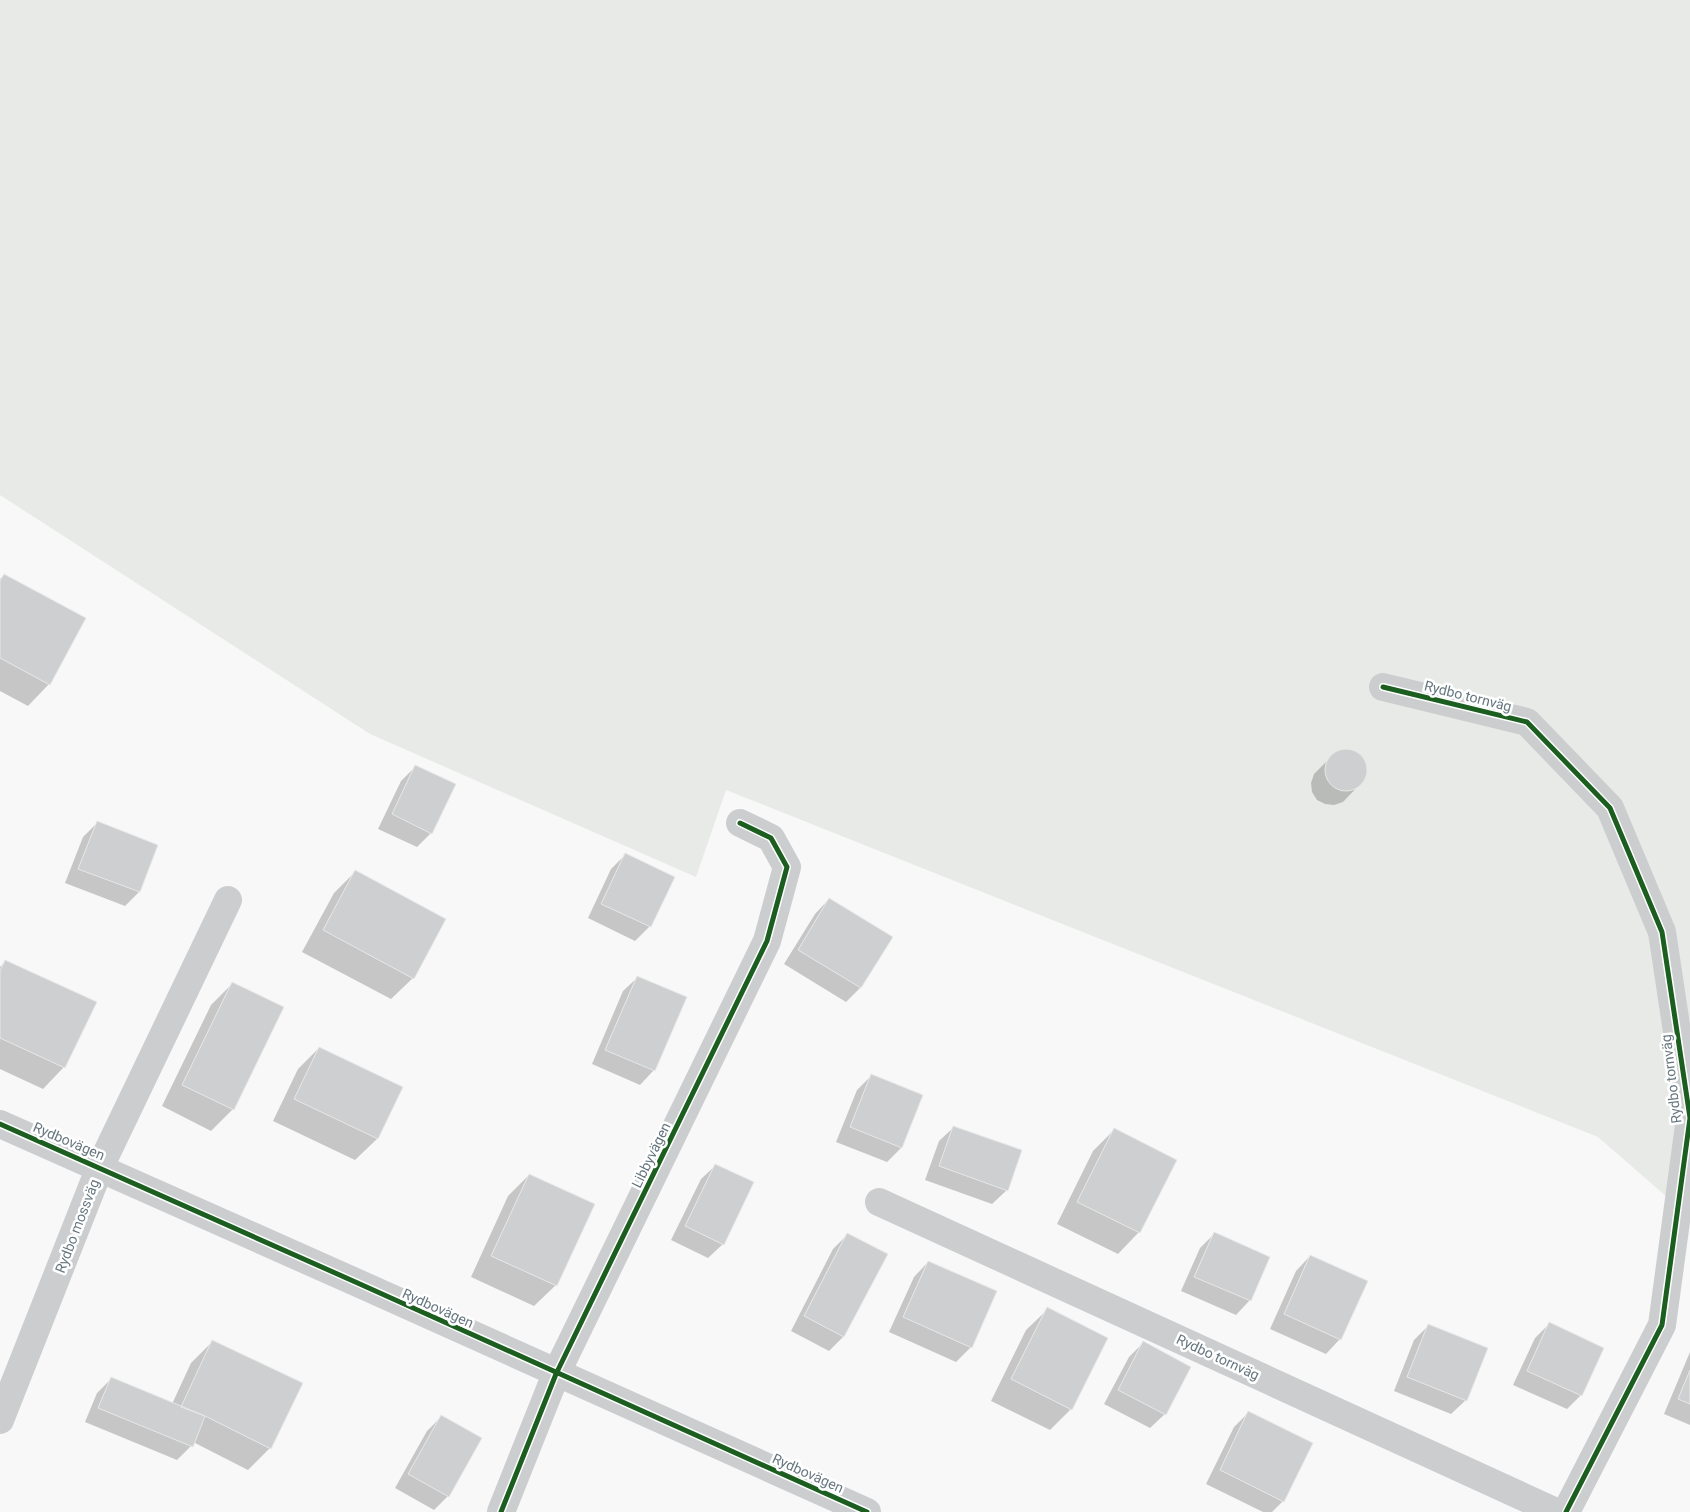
<svg xmlns="http://www.w3.org/2000/svg" width="1690" height="1512" font-family="Roboto,sans-serif">
<style>
.green{fill:#e7eae6}
.shadow{fill:#0003}
.building{fill:#cdcfd0;stroke:#e8e8e8}
.lines{fill:none;stroke-linecap:round;stroke-linejoin:round}
.minor{stroke:#cbcdce;stroke-width:28}
.tertiary{stroke:#cbcdce;stroke-width:28}
.cycleway-casing{stroke:#fff;stroke-width:8}
.cycleway{stroke:#1b5e20;stroke-width:5}
.labels{text-anchor:middle;stroke-width:5;stroke-linejoin:round;paint-order:stroke}
.street-label{font-size:14px;fill:#66767f;stroke:#fff}
</style>
<rect width="100%" height="100%" fill="#f8f8f8"/>
<path class="green" d="M0,0H1690V1217L1598,1137L726,790L696,877L370,734L0,495Z"/>
<path class="shadow" d="M4,575L49,684L28,706L0,691V579Z
M1344,750H1353L1361,755L1366,763L1367,772L1364,780L1343,802L1334,805L1325,804L1317,800L1312,792L1311,783L1314,774L1335,753Z
M416,766L431,833L417,847L378,829L401,781Z
M97,823L156,845L139,892L125,906L65,883L83,837Z
M625,855L673,878L650,926L635,941L588,918L611,869Z
M355,872L413,978L391,999L302,952L334,893Z
M829,899L891,937L860,988L846,1002L784,964L815,914Z
M6,961L64,1067L43,1089L0,1069V967Z
M638,977L654,1070L640,1085L592,1064L623,991Z
M233,983V1109L211,1131L162,1106L211,1005Z
M319,1048L401,1087L377,1139L355,1160L273,1121L298,1069Z
M871,1076L921,1096L901,1148L887,1162L836,1142L857,1090Z
M954,1127L1007,1190L992,1204L925,1180L939,1141Z
M1114,1130L1139,1232L1118,1254L1057,1224L1093,1151Z
M716,1165L723,1244L708,1258L671,1240L701,1179Z
M529,1175L556,1285L534,1306L471,1277L508,1196Z
M1214,1234L1250,1300L1236,1315L1181,1291L1200,1248Z
M847,1235L843,1337L829,1351L791,1331L833,1249Z
M1310,1256L1340,1339L1326,1354L1270,1329L1296,1271Z
M928,1262L971,1347L956,1362L889,1332L914,1277Z
M1048,1309L1071,1409L1050,1430L991,1401L1026,1330Z
M1549,1324L1581,1395L1567,1409L1513,1385L1535,1338Z
M1429,1325L1466,1400L1451,1414L1394,1391L1414,1340Z
M212,1342L270,1448L248,1470L193,1442L191,1446L177,1460L85,1422L97,1393L111,1379L172,1404L191,1363Z
M1143,1343L1165,1414L1150,1428L1104,1404L1129,1357Z
M1690,1352V1425L1664,1414Z
M1248,1413L1283,1501L1272,1512H1263L1206,1484L1234,1427Z
M441,1417L448,1496L434,1510L395,1488L427,1431Z"/>
<path class="building" d="M4,574L86,618L50,685L0,658V581Z
M1325 770a21 21 0 1 1 42 0a21 21 0 1 1-42 0Z
M415,765L456,784L432,834L392,814Z
M97,821L158,845L140,892L78,869Z
M625,853L675,877L651,927L601,904Z
M355,870L446,919L414,979L323,930Z
M829,898L893,937L861,988L798,950Z
M5,960L97,1002L65,1068L0,1038V971Z
M637,976L687,997L655,1071L605,1050Z
M232,982L284,1007L234,1110L182,1085Z
M319,1047L403,1087L378,1139L294,1099Z
M871,1074L923,1095L902,1148L850,1127Z
M953,1126L1022,1150L1008,1191L939,1166Z
M1114,1128L1177,1160L1140,1233L1077,1202Z
M715,1164L754,1182L724,1245L685,1226Z
M529,1174L595,1204L557,1286L491,1256Z
M1214,1232L1270,1257L1251,1301L1194,1277Z
M847,1233L888,1254L844,1337L804,1316Z
M1310,1255L1368,1281L1341,1340L1284,1314Z
M928,1261L997,1291L972,1348L903,1317Z
M1047,1307L1108,1338L1072,1410L1011,1379Z
M1549,1322L1604,1348L1582,1396L1527,1371Z
M1428,1324L1488,1348L1467,1401L1407,1377Z
M212,1340L303,1383L271,1449L205,1416L181,1407Z
M1143,1341L1191,1367L1166,1415L1118,1390Z
M1690,1370V1404L1678,1399Z
M111,1377L205,1416L193,1447L98,1408Z
M1248,1411L1313,1443L1284,1502L1220,1470Z
M441,1415L482,1438L449,1497L408,1474Z"/>
<g class="lines">
<path class="minor" d="M1383,687L1527,722L1610,808L1662,932L1690,1118L1662,1325L1566,1512
M879,1202L1556,1512
M0,1420L100,1167L228,900
M501,1512L556,1374L767,941L787,867L771,838L740,823"/>
<path class="tertiary" d="M0,1124C290,1251 578,1383 867,1512"/>
<defs>
<path id="cycleway" d="M1383,687L1527,722L1610,808L1662,932L1690,1118L1662,1325L1566,1512
M0,1124C290,1251 578,1383 867,1512
M501,1512L556,1374L767,941L787,867L771,838L740,823"/>
</defs>
<use href="#cycleway" class="cycleway-casing"/>
<use href="#cycleway" class="cycleway"/>
</g>
<g class="labels">
<g class="street-label">
<text transform="translate(1468 696) rotate(14)" y="5">Rydbo tornväg</text>
<text transform="translate(1671 1079) rotate(-97)" y="5">Rydbo tornväg</text>
<text transform="translate(69 1141) rotate(23)" y="5">Rydbovägen</text>
<text transform="translate(651 1155) rotate(-64)" y="5">Libbyvägen</text>
<text transform="translate(77 1226) rotate(-69)" y="5">Rydbo mossväg</text>
<text transform="translate(438 1308) rotate(24)" y="5">Rydbovägen</text>
<text transform="translate(1218 1357) rotate(25)" y="5">Rydbo tornväg</text>
<text transform="translate(808 1473) rotate(24)" y="5">Rydbovägen</text>
</g>
</g>
</svg>
